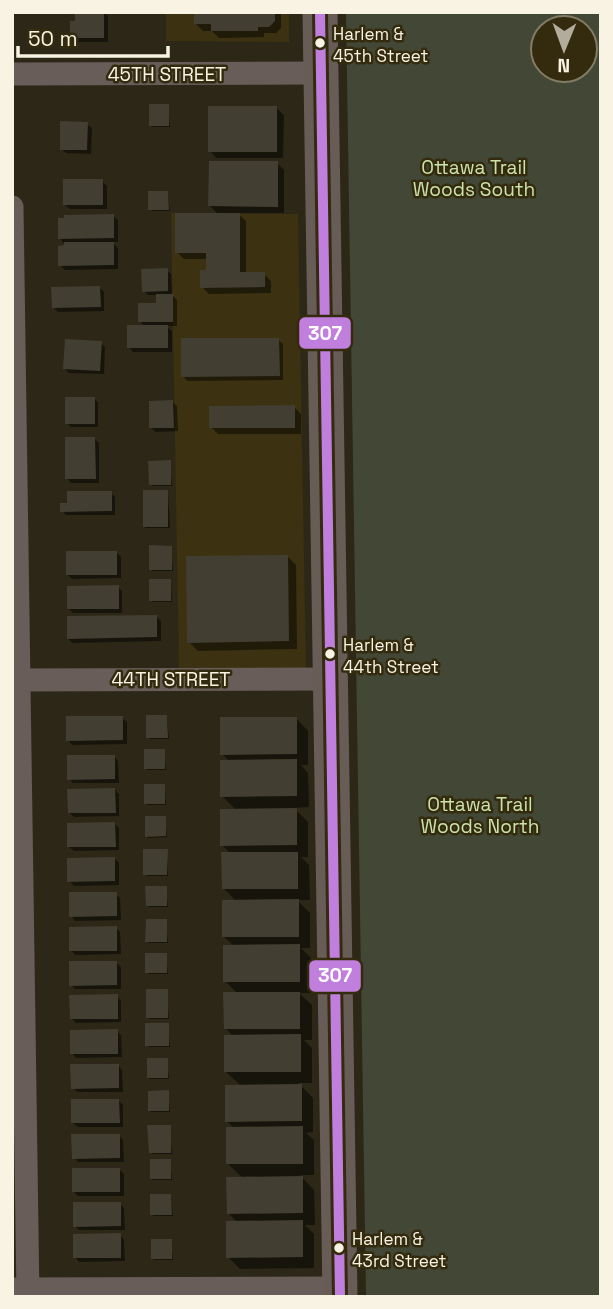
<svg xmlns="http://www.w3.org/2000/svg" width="613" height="1309" font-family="'Space Grotesk',sans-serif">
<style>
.built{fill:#3c3110}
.green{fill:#424835;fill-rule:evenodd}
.shadow{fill:#0007}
.building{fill:#423e31}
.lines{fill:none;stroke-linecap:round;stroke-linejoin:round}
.minor{stroke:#685d59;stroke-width:23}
.primary{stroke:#685d56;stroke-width:35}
.bus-1-casing{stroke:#342b0f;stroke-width:16}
.bus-1{stroke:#c07fdc;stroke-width:10}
.bus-dot{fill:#f9f3e3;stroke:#342b0f;stroke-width:2.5}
.labels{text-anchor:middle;stroke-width:5;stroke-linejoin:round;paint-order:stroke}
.bus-label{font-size:17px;fill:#f9f3e3;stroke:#342b0f;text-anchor:start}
.street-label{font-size:19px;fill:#f9f3e3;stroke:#342b0f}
.park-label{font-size:19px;fill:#cbe2aa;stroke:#342b0f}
.line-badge{stroke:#342b0f;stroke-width:2.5}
.badge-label{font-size:19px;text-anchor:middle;font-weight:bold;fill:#fff}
</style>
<rect width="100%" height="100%" fill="#2c2717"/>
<path class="built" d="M166,12H289V42L166,41Z
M171,213L298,214L306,672L179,668Z"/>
<path class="green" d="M346,12H601V1297H366ZM543,28H585V70H543Z"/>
<path class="shadow" d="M104,12L108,16V42H76L72,37Z
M196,12H281V28L276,33H264V37L219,38L212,31H203L196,24Z
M168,105L170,127H152L150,125Z
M277,108L284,115L283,158H216L210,151Z
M87,124L92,128L91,154L66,153L61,149Z
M277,163L284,170V213H237L246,221V274H264L271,281V293L209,294L202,287L208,271V259H184L177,252L219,215L210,206Z
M102,181L107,186V209H70L65,205Z
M168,193L170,211H152L150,209Z
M113,216L118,220V242H112L118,248V269L65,270L60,265L66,247L60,238Z
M167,270L171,274L172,295L177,300V326H166L172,331V352H133L129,347L145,327L140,321L157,304V295H148L144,291Z
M100,288L104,292V311L58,312L54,308Z
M278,340L283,344V380L187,381L183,376Z
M101,343L105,347L104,374L69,373L65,369Z
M94,398L98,403V427H71L66,423Z
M172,402L177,406L178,431L156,432L151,428Z
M294,407L301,414V434H218L211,427Z
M95,439L99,443V483H71L67,478Z
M170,462L172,486H152L150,484Z
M168,491L170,528H146L144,527Z
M111,493L115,497V515H66L62,511Z
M171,547L173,571H153L151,569Z
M116,552L121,557V578L72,579L67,574Z
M287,556L296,565L297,649L198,651L189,642Z
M171,581L172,602H153L151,601Z
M118,587L122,591V613H73L69,609Z
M156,617L161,621V641L73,643L68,639Z
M167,717L169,739H150L148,737Z
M122,718L127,722V744L72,745L68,740Z
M296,718L308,731V765H301L308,773L309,807L294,808L308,822V857H301L309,865L310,900H297L310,913V948H301L311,958L312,993H299L312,1005V1040H304L312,1048V1083H298L313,1098V1132L306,1133L314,1140V1175H300L314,1190L315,1225H305L314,1234V1268L240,1269L228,1257L237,1222L228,1213L243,1178L228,1164L235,1129L227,1121L241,1086L226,1072L234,1037L226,1029L238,994L225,981L234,946L224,937L237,902L223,888L231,854L222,845L236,810L222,796L229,761L222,754Z
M164,750L166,770H147L145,768Z
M114,756L118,761L119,783H73L69,779Z
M165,786L166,805H147L146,803Z
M115,790L119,794V816L74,817L69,812Z
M165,818L167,837L148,838L147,836Z
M115,824L119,828V850L74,851L69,847Z
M167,851L168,876H147L145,874Z
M115,859L119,863V885L74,886L69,881Z
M166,888L168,907H149L147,905Z
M116,894L120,898L121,920L75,921L71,916Z
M166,921L168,943H149L147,942Z
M116,928L120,932L121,954L75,955L71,950Z
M166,955L168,974H149L147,972Z
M116,962L121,967V989H75L71,985Z
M167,990L169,1019H150L148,1018Z
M117,996L121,1001V1022L76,1023L71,1018Z
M168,1025L170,1047H149L147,1045Z
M117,1031L121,1035L122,1057L76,1058L72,1053Z
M167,1060L169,1079H150L148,1078Z
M118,1065L122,1070L123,1092H77L73,1088Z
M168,1092L170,1112H151L150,1110Z
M118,1100L123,1105V1127H78L73,1123Z
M170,1127L172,1154H153L151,1152Z
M119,1135L123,1140L124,1162H78L74,1158Z
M170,1161L172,1180H153L151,1179Z
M120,1170L124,1174V1196H78L74,1192Z
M171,1196L173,1216H153L152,1214Z
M120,1204L124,1208L125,1230H79L75,1226Z
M120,1235L124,1240L125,1261L79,1262L75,1257Z
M171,1241L173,1260H154L152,1258Z"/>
<path class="building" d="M75,12H104V38H70V21H75Z
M194,12H275V21L269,27H258V31H211V24H194Z
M149,104H169V126H149Z
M208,106H277V152H208Z
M60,121L88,122L87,150H60Z
M209,161H278V207L208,206Z
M63,179H103V205H63Z
M148,191H168L169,210H148Z
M175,213H240V272H265V287L200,288V270H206V253H175Z
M114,214V238L58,239V218H64V215Z
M64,242H114V265L58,266V246L64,245Z
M168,268V291L142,292L141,269Z
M100,286L101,307L52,308L51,287Z
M156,294H173V322H138V303H156Z
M127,325H168V348H127Z
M181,338H279L280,376L181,377Z
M65,339L102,341L100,371L63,369Z
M65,397H95V424H65Z
M173,400L174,428H149V401Z
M295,405V428H209V406Z
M65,437H95L96,479H65Z
M171,460V485H149L148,461Z
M143,490H168V527H143Z
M67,491H112V511L60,512V503H67Z
M149,545L172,546V570H149Z
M66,551H117V575H66Z
M288,555L289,641L187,643L186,556Z
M149,579H171V601H149Z
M119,585V609H67V586Z
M157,615V637L67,639V616Z
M146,715H167L168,738H146Z
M66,716H123V740L66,741Z
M220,717H297V754L220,755Z
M144,749H165V769H144Z
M67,755H115V779L67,780Z
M297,759V796L220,797V760Z
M144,784H165V804H144Z
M115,788L116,813H68L67,789Z
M297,808V845L220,846V809Z
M145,816H166V836L145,837Z
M115,822L116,847H67V823Z
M143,849H168L167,875H143Z
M221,852H298V889H222Z
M115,857V881L67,882V858Z
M145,886H167V906H146Z
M69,892H117V916L69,917Z
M299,899V937H222V900Z
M146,919H167V942H145Z
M117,926V951H69V927Z
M300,944V982H223V945Z
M145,953H167V973H145Z
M69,961H117V985L69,986Z
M146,989H168V1018H146Z
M223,992H300V1029H224Z
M118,994V1019H70L69,995Z
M145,1023H169V1046H145Z
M118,1029V1054H70V1030Z
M301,1034V1072H224V1035Z
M147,1058H168V1078H147Z
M70,1064H119V1088L71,1089Z
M302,1084V1121L225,1122V1085Z
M169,1090V1111H148V1091Z
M71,1099H119L120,1123H71Z
M147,1125H171V1153H149Z
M303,1126V1164H226V1127Z
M71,1134H120V1158L72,1159Z
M150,1159H171V1179H150Z
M72,1168H120V1192H72Z
M303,1176V1213L227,1214L226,1177Z
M150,1194H171L172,1215H150Z
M73,1202H121V1226L73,1227Z
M303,1220V1257L226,1258V1221Z
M121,1233V1258H73V1234Z
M151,1239H172V1259H151Z"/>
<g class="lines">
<path class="minor" d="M12,74L321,73
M12,207L28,1297
M12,680L330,679
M12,1289L339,1288"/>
<path class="primary" d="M320,12L340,1297"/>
<defs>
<path id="bus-1" d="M320,12L340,1297"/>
</defs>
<use href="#bus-1" class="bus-1-casing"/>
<use href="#bus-1" class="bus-1"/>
</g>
<g class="bus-dot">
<circle cx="320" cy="43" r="6"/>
<circle cx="330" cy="654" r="6"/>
<circle cx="339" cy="1248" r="6"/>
</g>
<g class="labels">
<g class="bus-label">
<text x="333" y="40">Harlem &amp;<tspan x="333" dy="22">45th Street</tspan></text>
<text x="343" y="651">Harlem &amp;<tspan x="343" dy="22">44th Street</tspan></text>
<text x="352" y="1245">Harlem &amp;<tspan x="352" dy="22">43rd Street</tspan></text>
</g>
<g class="street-label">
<text x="167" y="81">45TH STREET</text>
<text x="171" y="686">44TH STREET</text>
</g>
<g class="park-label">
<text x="474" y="174">Ottawa Trail<tspan x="474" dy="22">Woods South</tspan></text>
<text x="480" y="811">Ottawa Trail<tspan x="480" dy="22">Woods North</tspan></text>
</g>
</g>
<g class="line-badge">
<rect x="298" y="316" width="54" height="34" rx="7" fill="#c07fdc"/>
<rect x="308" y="959" width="54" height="34" rx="7" fill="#c07fdc"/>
</g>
<g class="badge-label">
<text x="325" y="340">307</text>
<text x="335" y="982">307</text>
</g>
<rect width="613" height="1309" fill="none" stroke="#f9f3e3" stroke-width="28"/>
<g transform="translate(564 49) rotate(181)"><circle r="33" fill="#342b0f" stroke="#837b64" stroke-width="2"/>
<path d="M0-5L12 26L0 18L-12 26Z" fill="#b1ac9c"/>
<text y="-10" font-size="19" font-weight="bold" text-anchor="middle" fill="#f9f3e3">N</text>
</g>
<path d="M18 46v10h150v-10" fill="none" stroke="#f9f3e3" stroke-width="3.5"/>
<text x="28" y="46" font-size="21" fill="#f9f3e3" stroke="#342b0f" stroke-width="5" paint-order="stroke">50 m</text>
</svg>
